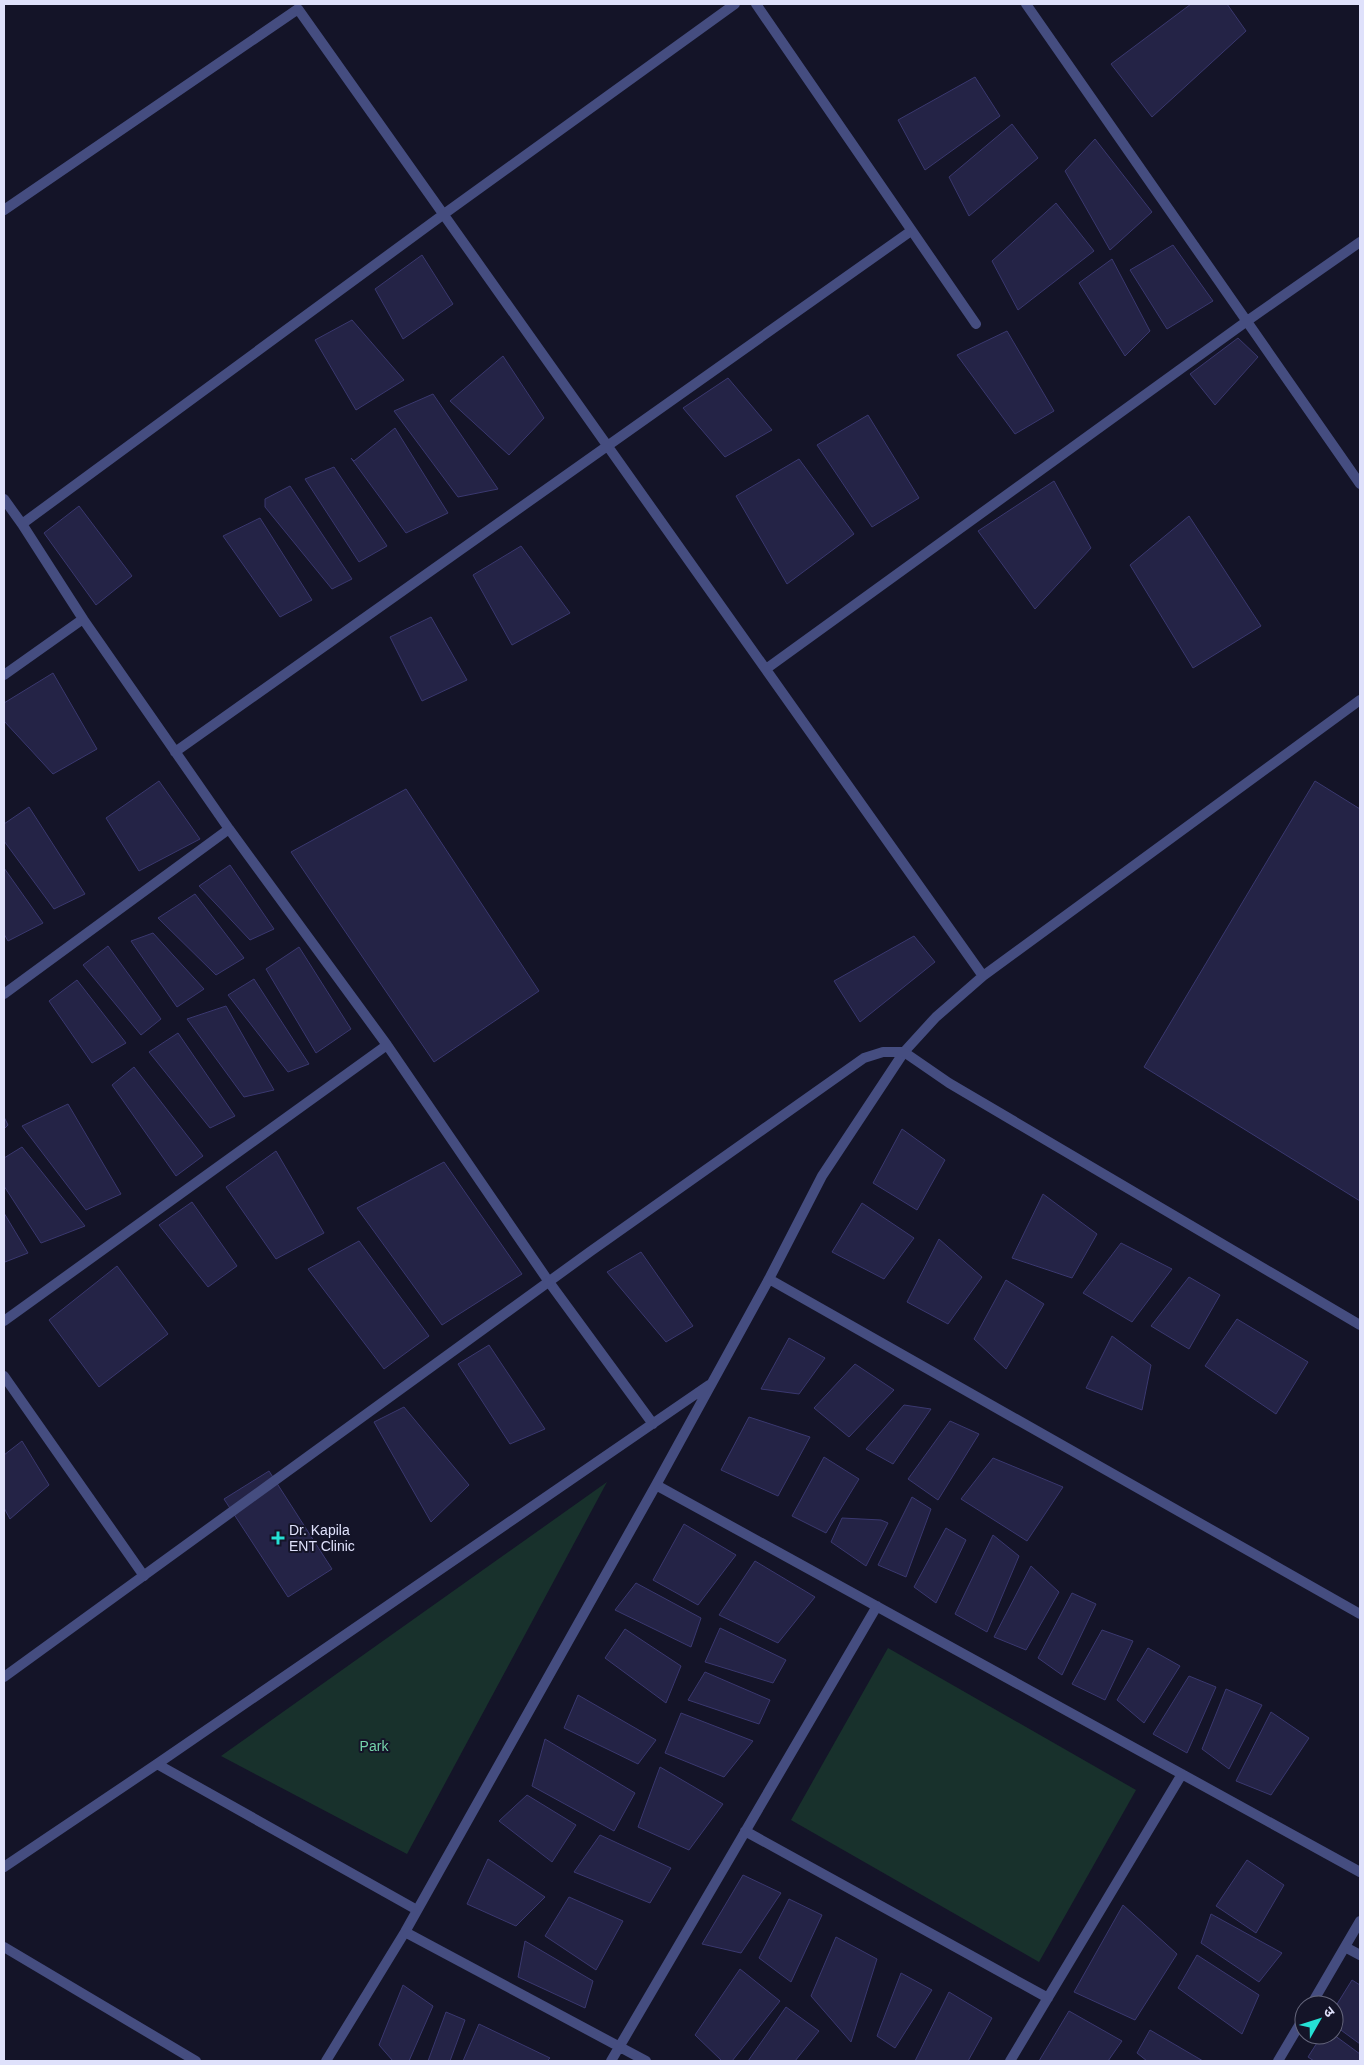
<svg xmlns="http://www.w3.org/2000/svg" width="1364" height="2065" font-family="Helvetica,'Noto Sans Devanagari',sans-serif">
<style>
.green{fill:#18312c}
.building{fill:#242346;stroke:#3a386f}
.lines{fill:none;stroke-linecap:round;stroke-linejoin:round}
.minor{stroke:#454d80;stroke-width:10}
.tertiary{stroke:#454d80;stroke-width:10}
.poi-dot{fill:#25e1d5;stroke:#141428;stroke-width:2}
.labels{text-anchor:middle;stroke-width:4;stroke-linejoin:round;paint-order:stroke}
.poi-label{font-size:14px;fill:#dfe1fb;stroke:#141428;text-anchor:start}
.park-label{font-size:14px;fill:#74d2ab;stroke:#141428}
</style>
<rect width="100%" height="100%" fill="#141428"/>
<path class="green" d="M607,1482L407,1854L221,1756Z
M888,1648L1136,1790L1039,1962L791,1820Z"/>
<path class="building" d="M1191,4H1227L1246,31L1152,117L1111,64Z
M975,77L1000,116L925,170L898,120Z
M1012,124L1038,158L969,216L949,177Z
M1095,139L1152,212L1110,250L1065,171Z
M1056,203L1094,251L1018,310L992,261Z
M1173,245L1213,301L1167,329L1130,270Z
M422,255L453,304L403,339L375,289Z
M1112,259L1150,331L1125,356L1079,283Z
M352,320L404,380L356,410L315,340Z
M1007,331L1054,411L1015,434L957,355Z
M1238,338L1258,357L1215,405L1190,374Z
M503,356L544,418L509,455L450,401Z
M728,378L772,430L725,457L683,408Z
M433,394L498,489L458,497L394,411Z
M868,415L919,498L872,527L817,445Z
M395,428L448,513L406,533L351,458L354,461Z
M799,459L854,534L787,584L736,496Z
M334,467L387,546L359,562L305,479Z
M1054,481L1091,548L1035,609L978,531Z
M290,486L352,579L332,589L265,507V499Z
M79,506L132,576L96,605L44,533Z
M1189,516L1261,626L1193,668L1130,565Z
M260,518L312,600L280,617L223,536Z
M521,546L570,613L512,645L473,575Z
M431,617L467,680L422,701L390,637Z
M53,673L97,749L53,774L4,721V703Z
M159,781L200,839L139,871L106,818Z
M1315,781L1360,809V1201L1144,1067Z
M406,789L539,991L434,1062L291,852Z
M29,807L85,894L54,909L4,841V824Z
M230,865L274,929L250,940L199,886Z
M4,868L43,923L8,941L4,934Z
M195,894L244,958L216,975L158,918Z
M153,933L204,989L177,1007L131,941Z
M914,936L935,962L860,1022L834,981Z
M108,946L161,1019L141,1035L83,965Z
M299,947L351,1029L316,1053L266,969Z
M254,979L309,1064L288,1072L228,995Z
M77,980L126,1043L92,1063L49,1001Z
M226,1006L274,1090L244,1097L187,1019Z
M178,1033L235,1116L210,1128L149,1052Z
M134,1067L203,1156L176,1176L112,1085Z
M68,1104L121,1194L86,1210L22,1126Z
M4,1117L8,1125L4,1129Z
M902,1129L945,1160L917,1210L873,1183Z
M22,1147L85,1226L41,1243L4,1186V1158Z
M276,1151L324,1233L276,1259L226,1187Z
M444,1162L522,1274L442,1325L357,1208Z
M1043,1194L1097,1234L1072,1278L1012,1258Z
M192,1202L237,1266L208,1287L159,1225Z
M862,1203L914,1238L884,1279L832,1252Z
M4,1213L28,1253L5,1262L4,1260Z
M939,1239L982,1277L948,1324L907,1302Z
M359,1241L429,1336L384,1369L308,1269Z
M1121,1243L1172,1269L1132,1322L1083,1293Z
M641,1252L693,1326L666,1342L607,1272Z
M117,1266L168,1334L99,1387L49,1320Z
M1189,1277L1220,1295L1189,1349L1151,1326Z
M1006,1280L1044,1304L1006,1369L974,1339Z
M1237,1319L1308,1362L1276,1414L1205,1366Z
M1112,1336L1151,1365L1142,1410L1086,1388Z
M789,1338L825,1358L799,1394L761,1389Z
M489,1345L545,1429L510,1444L458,1364Z
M855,1364L894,1390L849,1437L814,1408Z
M904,1405L931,1409L893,1464L866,1449Z
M404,1407L469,1485L431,1522L374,1422Z
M749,1417L810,1437L778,1496L721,1470Z
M950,1421L979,1434L938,1500L908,1479Z
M22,1441L49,1485L10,1519L4,1508V1455Z
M824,1457L859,1479L826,1533L792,1516Z
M993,1458L1063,1487L1027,1541L961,1499Z
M269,1471L332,1569L288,1597L224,1499Z
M912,1497L931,1509L906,1577L878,1565Z
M842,1518L881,1520L888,1523L866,1566L831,1542Z
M684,1524L736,1555L698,1605L653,1580Z
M946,1528L966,1540L936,1603L914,1587Z
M993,1535L1019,1556L987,1632L955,1614Z
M755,1561L815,1597L778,1643L719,1615Z
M1031,1566L1059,1592L1026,1650L994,1637Z
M636,1583L701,1618L691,1647L615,1610Z
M1072,1593L1096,1604L1062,1675L1038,1658Z
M720,1628L786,1660L773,1683L705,1662Z
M625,1629L681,1666L666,1703L605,1658Z
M1102,1630L1133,1641L1105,1700L1072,1684Z
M1148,1648L1180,1666L1144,1723L1117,1700Z
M705,1672L770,1700L759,1724L688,1700Z
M1189,1676L1216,1687L1187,1753L1153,1734Z
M1226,1689L1262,1705L1229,1769L1202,1749Z
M578,1695L656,1740L638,1764L564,1728Z
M1271,1712L1309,1738L1271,1795L1236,1781Z
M681,1713L753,1741L724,1777L665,1753Z
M545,1739L635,1793L614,1831L532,1786Z
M660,1767L723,1804L689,1850L638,1827Z
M527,1795L576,1825L552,1862L499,1821Z
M600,1835L671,1868L650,1903L574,1872Z
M488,1859L545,1897L516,1926L467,1904Z
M1247,1860L1284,1885L1256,1933L1216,1906Z
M743,1875L781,1893L741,1953L702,1944Z
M569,1897L623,1921L596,1970L545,1936Z
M789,1899L822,1915L791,1982L759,1958Z
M1123,1905L1177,1954L1135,2020L1074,1992Z
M1211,1914L1282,1953L1259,1982L1201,1943Z
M836,1937L877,1959L851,2042L811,1996Z
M525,1941L593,1981L585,2008L518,1977Z
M1197,1955L1259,1995L1242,2034L1178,1988Z
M740,1969L780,2001L732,2061H722L695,2035Z
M901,1973L932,1990L895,2048L877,2036Z
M1352,1980L1360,1985V2044L1334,2025V2009Z
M403,1985L433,2006L409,2061H393L379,2045Z
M949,1992L992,2018L968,2061H915Z
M786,2007L819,2031L795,2061H748Z
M1069,2011L1122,2041L1108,2061H1039Z
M446,2012L465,2020L450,2061H428Z
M479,2024L550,2058L547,2061H463Z
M1150,2030L1203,2061H1147L1137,2053Z
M1322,2035H1334L1360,2054V2061H1314L1308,2057Z"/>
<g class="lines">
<path class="minor" d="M756,4L976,324
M1026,4L1360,484
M4,210L298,9L983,976
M4,499L22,524
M766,669L1247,321L1360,242
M4,675L83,619
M175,752L911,231
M4,994L229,829
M769,1279L1360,1614
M4,1321L387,1045
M4,1376L144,1576
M653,1424L549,1282L387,1045L229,829L83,619L22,524L444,214L735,4
M656,1485L1360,1872
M157,1764L417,1910
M745,1831L1048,1998
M4,1867L157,1764L709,1385
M405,1932L646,2061
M4,1947L196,2061
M1345,1947L1360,1955
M1311,2005L1360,1921
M326,2061L405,1932L656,1485L769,1279L822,1176L904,1052L936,1017L983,976L1360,700
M611,2061L877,1606
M1010,2061L1182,1774
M1278,2061L1304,2017"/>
<path class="tertiary" d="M4,1677L591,1251L864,1058L883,1052H904L949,1083L1360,1325"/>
</g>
<path class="poi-dot" d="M275.5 1530.5h5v5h5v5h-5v5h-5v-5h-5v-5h5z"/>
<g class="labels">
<g class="poi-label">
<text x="289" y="1535">Dr. Kapila<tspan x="289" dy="16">ENT Clinic</tspan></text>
</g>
<g class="park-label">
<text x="374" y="1751">Park</text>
</g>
</g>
<rect width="1364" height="2065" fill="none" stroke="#dfe1fb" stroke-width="10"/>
<g transform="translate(1319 2020) rotate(51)"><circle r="24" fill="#141428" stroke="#65667c"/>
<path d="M0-4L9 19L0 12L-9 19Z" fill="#25e1d5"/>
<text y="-8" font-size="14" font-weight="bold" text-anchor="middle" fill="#dfe1fb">उ</text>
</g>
</svg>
